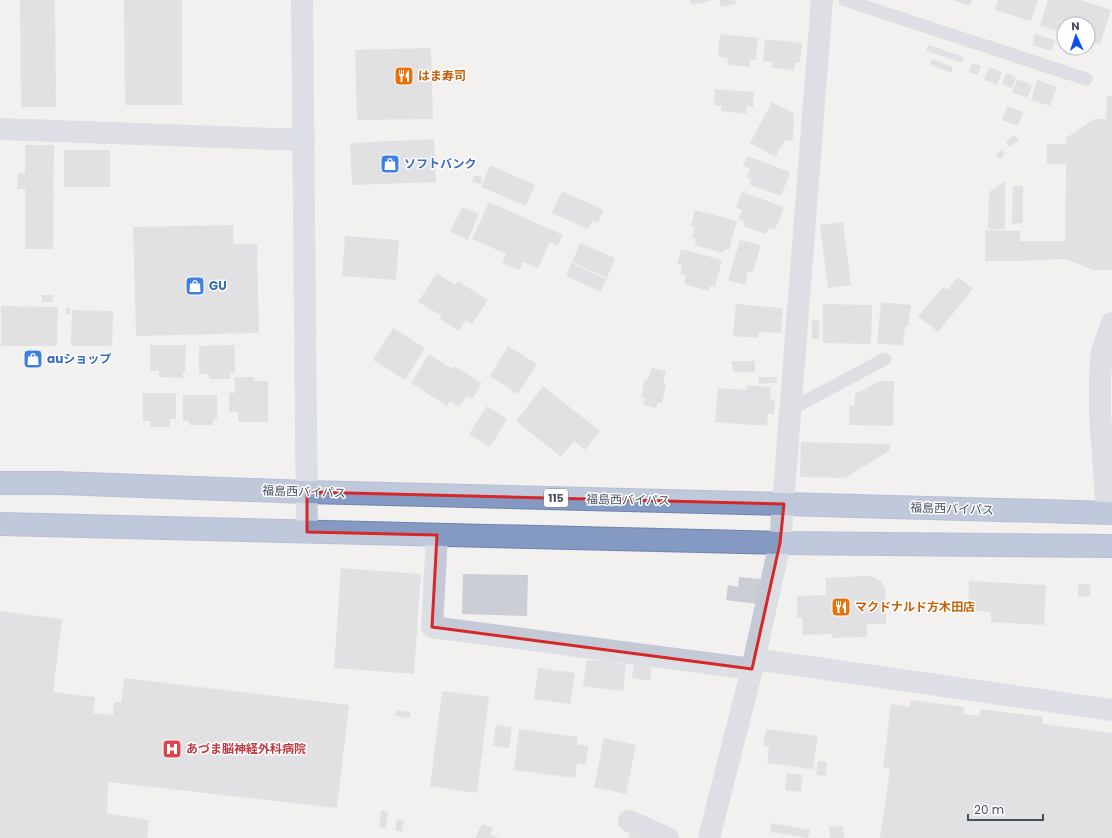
<svg xmlns="http://www.w3.org/2000/svg" width="1112" height="838" font-family="Poppins,'Noto Sans JP',sans-serif">
<style>
.building{fill:#ccced6}
.lines{fill:none;stroke-linecap:round;stroke-linejoin:round}
.highway-casing{stroke:#6f84af;stroke-width:24}
.lane{stroke:#c3cad6;stroke-width:13}
.street{stroke:#c3cad6;stroke-width:22}
.secondary{stroke:#c1cada;stroke-width:22}
.highway{stroke:#849ac3;stroke-width:22}
.marked{fill:none;stroke:#d62828;stroke-width:3;stroke-linejoin:round}
.labels{text-anchor:middle;stroke-width:3;stroke-linejoin:round;paint-order:stroke}
.shield{fill:#fff;stroke:#7e848f;stroke-width:1}
.shield-label{font-size:11px;font-weight:bold;fill:#46505f}
.food-label{font-size:12px;font-weight:bold;fill:#c56008;stroke:#fff;text-anchor:start}
.shop-label{font-size:12px;font-weight:bold;fill:#366cbe;stroke:#fff;text-anchor:start}
.street-label{font-size:12px;fill:#46505f;stroke:#fff}
.health-label{font-size:12px;font-weight:bold;fill:#be3a42;stroke:#fff;text-anchor:start}
</style>
<rect width="100%" height="100%" fill="#f3f0f0"/>
<path class="building" d="M20,0H55L56,107H21Z
M124,0H182V105H125Z
M690,0H711V1L691,5Z
M719,0H735L736,4L721,7Z
M953,0H972L970,6Z
M998,0H1038L1031,21L995,10Z
M1048,0H1081L1111,10L1100,44L1088,41V24H1064V33L1040,26Z
M720,34L758,38L756,60H750L749,67L727,65L728,58L718,57Z
M1035,34L1055,40L1052,51L1032,45Z
M765,39L802,43L800,63L795,62L794,70L772,68L773,62L763,61Z
M929,45L964,57L962,63L926,51Z
M431,48L433,119L357,120L355,50Z
M932,59L953,67L951,73L930,65Z
M972,63L981,66L978,75L969,72Z
M989,67L1002,72L997,85L984,80Z
M1006,73L1016,77L1012,88L1002,84Z
M1017,79L1032,85L1027,98L1012,92Z
M1037,80L1057,87L1050,106L1031,100Z
M715,89L754,92L753,107L747,106L746,114L721,111V106L714,105Z
M1107,96H1112V270H1093L1065,259L1020,261H985V230L1020,231V241H1065L1066,164H1047V144H1066V138L1094,119H1106Z
M772,102L794,114L793,140L785,141L775,157L750,143Z
M1007,106L1023,112L1018,126L1002,120Z
M1014,135L1019,140L1010,147L1006,142Z
M434,139L436,182L352,185L350,143Z
M25,145H54L53,249H25V189H17L18,173H25Z
M64,150H110V187H64Z
M1001,150L1005,154L1000,159L995,155Z
M747,156L790,172L781,196L750,185L751,179L747,178L750,168L743,166Z
M490,165L535,185L526,206L481,187Z
M474,175L482,177L481,184L472,182Z
M1005,181V229H988L989,192Z
M1013,186H1023V223L1012,224Z
M562,191L604,210L598,223L592,221L588,229L552,213Z
M742,192L784,207L775,230L769,228L766,234L743,226L744,221L739,219L742,210L736,208Z
M489,202L563,235L558,246L550,242L538,268L523,262L519,270L502,263L506,254L472,239Z
M462,207L479,214L468,240L450,232Z
M695,210L737,221L729,250L724,249L723,253L695,245L696,239L692,238L695,228L691,226Z
M843,222L851,285L828,288L820,225Z
M233,225V244H257L259,333L136,336L133,227Z
M345,236L399,240L396,280L342,276Z
M740,240L761,245L753,272L748,271L745,285L728,280Z
M580,243L615,258L607,278L572,262Z
M681,249L722,260L715,287L710,286L709,291L684,284L686,276L680,274L682,265L677,264Z
M571,263L606,279L601,292L566,276Z
M437,273L455,285L458,281L488,300L472,324L466,320L459,331L440,319L442,316L418,302Z
M958,277L973,289L938,332L918,316L943,287L947,290Z
M42,295H53V302H42Z
M881,302L911,305L908,327L905,326L903,346L877,343Z
M736,304L783,308L781,333L759,332L758,338L733,336Z
M823,304L872,305L871,344L823,343Z
M1,306L58,307L57,346H1Z
M66,308H70V315L66,314Z
M72,310L113,311L112,346H71Z
M812,320H819V339H812Z
M393,328L425,348L405,380L373,360Z
M150,345H186L185,372L183,373V378L159,377V371H150Z
M235,345V373H230V379H209V374H199V346Z
M508,346L537,364L518,394L490,376Z
M429,354L452,369L454,366L482,383L472,399L466,396L459,407L450,401L447,406L411,383Z
M732,361H755V372H733Z
M652,368L666,371L663,383L666,384L662,403L658,402L656,408L643,405L645,398L641,397L645,379H648Z
M235,377H254V381H268V422H238V412H229V393H235Z
M758,377H777V383L759,384Z
M880,381H894L893,426L849,425V405L854,406L855,394Z
M747,385L771,387L770,399L775,400L774,414H768L767,426L715,422L718,388L746,390Z
M543,386L600,431L585,450L574,441L561,457L516,421Z
M143,393H176V419H170V427H150V421H143Z
M183,395H217V419H213V425H189V421H183Z
M487,406L507,419L490,447L469,434Z
M801,442L890,444L889,451L845,478L800,477Z
M341,568L421,574L414,674L334,668Z
M463,574L528,575L527,616L462,614Z
M867,576L876,578L881,582L885,587L886,624H867V637L832,638V634L803,635L802,618H797V596L826,595V578Z
M739,577L761,579L758,604L726,600L728,585L738,587Z
M969,581L1046,585L1044,625L991,622V612L968,610Z
M1078,584H1090L1091,596L1078,597Z
M0,611L62,619L53,692L95,697L93,713L113,715L114,702H121L124,678L349,705L337,808L108,782L107,813L149,820L147,838H0Z
M601,656L622,659L621,664H626L623,691L583,686L587,660L600,661Z
M634,663L652,665L650,681L632,678Z
M538,668L575,673L570,704L534,699Z
M442,691L489,697L477,793L430,786Z
M911,700L964,707L963,714L980,716L981,709L1043,717V724L1112,733V838H880L890,769L883,768L891,704L910,707Z
M396,710L410,712V718L395,716Z
M496,725L512,727L509,748L493,746Z
M519,729L578,737L577,744L588,746L586,765L577,763L575,778L514,770Z
M766,729L818,736L813,769L767,763L769,747L763,746Z
M604,738L636,745L626,794L594,787Z
M818,761L827,762L826,776L816,775Z
M787,773L803,775L801,792L785,790Z
M381,810L388,812L386,828L379,827Z
M397,819L404,820L402,832L395,830Z
M772,823L810,830L808,838L770,832Z
M482,824L493,828L490,834L498,838H475Z
M843,826L844,838H830L829,827Z
M631,830L652,838H629Z"/>
<g class="lines">
<defs>
<path id="highway" d="M0,483H59L307,492L784,504L1112,513
M0,524L780,543L1112,546"/>
</defs>
<use href="#highway" class="highway-casing"/>
<path class="lane" d="M845,0L1086,79
M791,409L885,359"/>
<path class="street" d="M0,129L304,140
M1107,513L1100,413V379L1102,351L1112,323
M437,535L432,627L752,669
M754,659L1112,710
M629,821L668,838
M709,838L752,669L780,543L822,0"/>
<path class="secondary" d="M302,0L307,532"/>
<use href="#highway" class="highway"/>
</g>
<path d="M0 0H1112V838H0ZM307,492L784,504L780,543L752,669L432,627L437,535L307,532Z" fill="#f3f0f0" fill-opacity=".55" fill-rule="evenodd"/>
<path class="marked" d="M307,492L784,504L780,543L752,669L432,627L437,535L307,532Z"/>
<defs>
<symbol id="restaurant-square" viewBox="-11 -11 22 22"><rect x="-9" y="-9" width="18" height="18" rx="4" fill="#e8710a" stroke="#fff"/><path d="M-5-6h1v4h1v-4h1v4h1v-4h1v5L-1.5 .5V6h-2V.5L-5-1ZM5-6V6H3V1.5H1.5Q1.5-4 5-6Z" fill="#fff"/></symbol>
<symbol id="shop-square" viewBox="-11 -11 22 22"><rect x="-9" y="-9" width="18" height="18" rx="4" fill="#3f7fe0" stroke="#fff"/><path d="M-5-2.5h2.3a2.7 3.5 0 0 1 5.4 0H5L5.5 6h-11ZM-1.5-2.5h3a1.5 2.3 0 0 0-3 0Z" fill="#fff"/></symbol>
<symbol id="hospital-square" viewBox="-11 -11 22 22"><rect x="-9" y="-9" width="18" height="18" rx="4" fill="#e0444e" stroke="#fff"/><path d="M-5-5h3v3.5h4V-5h3V5h-3V1.5h-4V5h-3Z" fill="#fff"/></symbol>
</defs>
<g fill-rule="evenodd">
<use href="#restaurant-square" x="393" y="65" width="22" height="22"/>
<use href="#shop-square" x="379" y="153" width="22" height="22"/>
<use href="#shop-square" x="184" y="275" width="22" height="22"/>
<use href="#shop-square" x="22" y="348" width="22" height="22"/>
<use href="#restaurant-square" x="830" y="596" width="22" height="22"/>
<use href="#hospital-square" x="161" y="738" width="22" height="22"/>
</g>
<g class="labels">
<rect class="shield" x="544" y="489" width="24" height="18" rx="3"/>
<g class="shield-label">
<text x="556" y="502">115</text>
</g>
<g class="food-label">
<text x="418" y="80">はま寿司</text>
<text x="855" y="611">マクドナルド方木田店</text>
</g>
<g class="shop-label">
<text x="404" y="168">ソフトバンク</text>
<text x="209" y="290">GU</text>
<text x="47" y="363">auショップ</text>
</g>
<g class="street-label">
<text transform="translate(304 492) rotate(2)" y="4">福島西バイパス</text>
<text transform="translate(628 500) rotate(1)" y="4">福島西バイパス</text>
<text transform="translate(952 509) rotate(2)" y="4">福島西バイパス</text>
</g>
<g class="health-label">
<text x="186" y="753">あづま脳神経外科病院</text>
</g>
</g>
<g transform="translate(1076 36) rotate(357)"><circle r="19" fill="#ffffff" stroke="#b5b9bf"/>
<path d="M0-3L7 15L0 10L-7 15Z" fill="#094ff3"/>
<text y="-6" font-size="11" font-weight="bold" text-anchor="middle" fill="#46505f">N</text>
</g>
<path d="M968 814v6h75v-6" fill="none" stroke="#46505f" stroke-width="2"/>
<text x="974" y="814" font-size="12" fill="#46505f" stroke="#ffffff" stroke-width="3" paint-order="stroke">20 m</text>
</svg>
